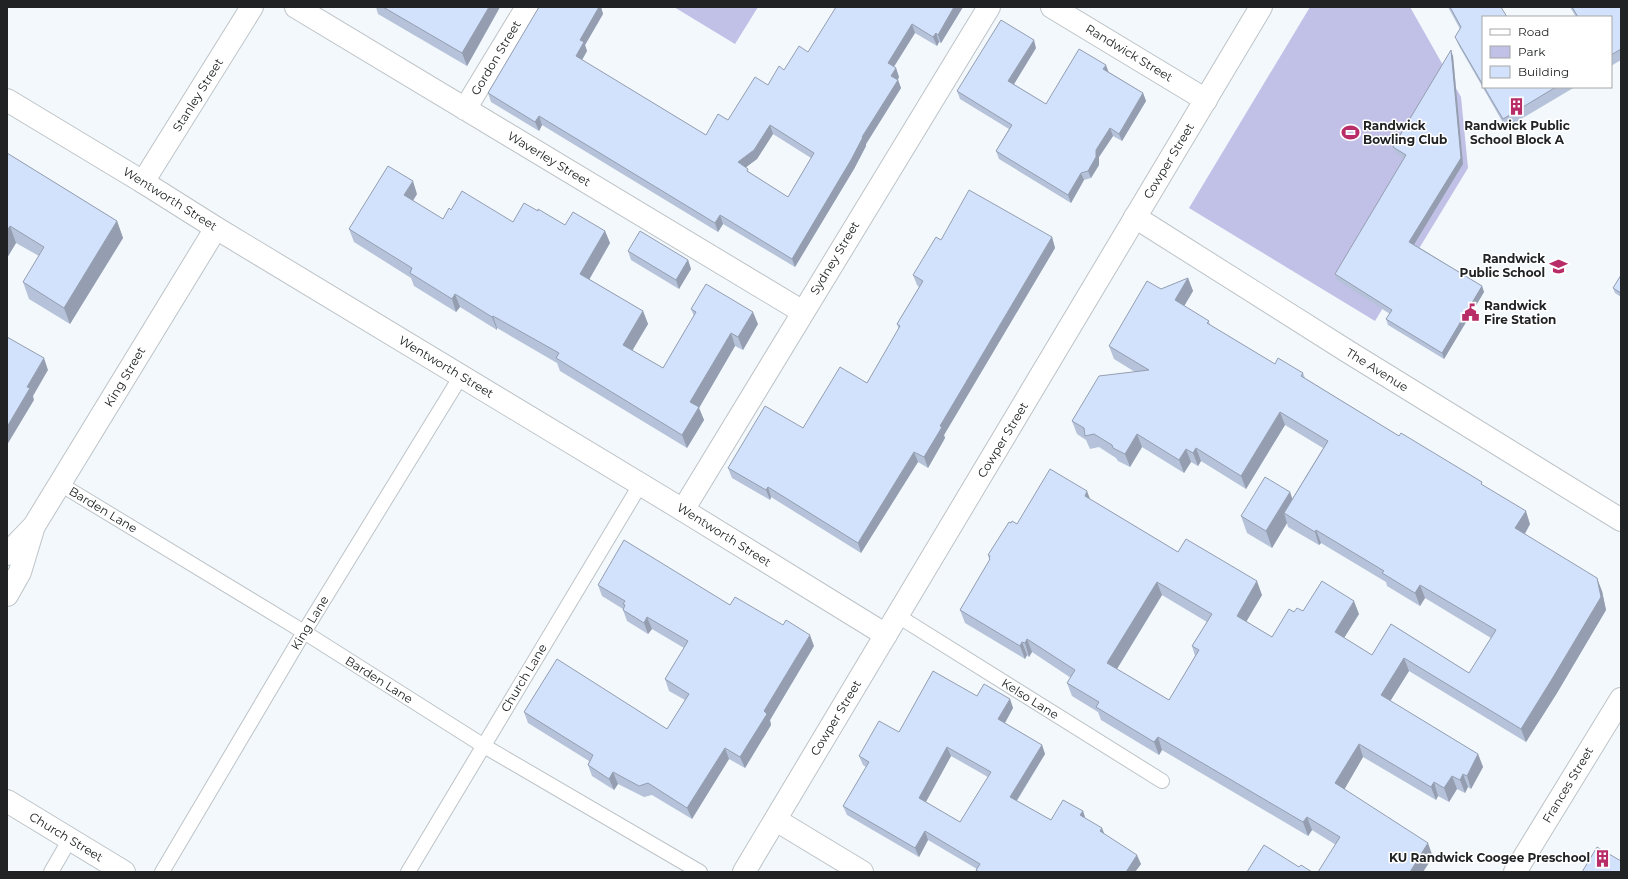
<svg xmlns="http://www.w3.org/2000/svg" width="1628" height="879" font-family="Montserrat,sans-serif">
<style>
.green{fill:#c1c0e6}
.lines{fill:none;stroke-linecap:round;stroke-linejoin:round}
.lane-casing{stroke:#bdc3c7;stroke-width:16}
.street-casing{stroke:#bdc3c7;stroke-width:24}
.secondary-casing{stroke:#bdc3c7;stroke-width:24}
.lane{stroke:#fff;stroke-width:14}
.street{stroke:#fff;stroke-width:22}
.secondary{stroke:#fff;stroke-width:22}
.wall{fill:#b5c2d9;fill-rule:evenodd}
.shaded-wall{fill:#949eb0}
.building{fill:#d3e2fc;stroke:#949eb0;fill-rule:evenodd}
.labels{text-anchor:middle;stroke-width:3;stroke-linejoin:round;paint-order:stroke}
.street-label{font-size:12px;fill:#202223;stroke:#fff}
.poi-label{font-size:12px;font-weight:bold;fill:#202223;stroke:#fff;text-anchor:start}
</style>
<rect width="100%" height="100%" fill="#f2f8fc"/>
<path class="green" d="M674,7H758L735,44Z
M1310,7H1410L1461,97L1468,168L1375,321L1189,208Z"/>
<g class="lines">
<defs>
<path id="lane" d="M60,484L304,632L484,746L700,872
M898,616L1162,781
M51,872L70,839
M162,872L304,632L461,376
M408,872L640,485"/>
<path id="street" d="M296,7L803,312
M1052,7L1206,100
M7,100L143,182
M465,109L527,7
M1135,217L1347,351L1621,520
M683,510L989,7
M7,801L124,872
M776,820L862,872
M1515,872L1621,699"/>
<path id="secondary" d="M252,7L143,182L216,228L683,510L886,635
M7,554L34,526L216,228
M7,595L20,572L33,529
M744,872L1261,7"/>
</defs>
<use href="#lane" class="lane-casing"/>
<use href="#street" class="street-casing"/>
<use href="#secondary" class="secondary-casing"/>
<use href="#lane" class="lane"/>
<use href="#street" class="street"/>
<use href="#secondary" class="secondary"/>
</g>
<path class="wall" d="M376,7H500L467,66L378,14Z
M539,7H601L603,14L585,45L587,51L582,60L706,135L728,120L768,85L784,70L808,52L963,7L941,43L939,42L937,46L915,33L894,67L896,68L899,77L898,80L901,88L866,144V146L854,169L795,267L723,224L718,232L542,125L539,131L491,102L488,93ZM773,134L811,158L788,197L749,172L746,167L757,159Z
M1448,7H1501L1483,17V87H1575L1506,128L1459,46L1455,37L1460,29Z
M1570,7H1621V60L1611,66V17H1576Z
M1036,48L1014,84L1046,104L1109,72L1143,93L1146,101L1122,141L1113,136L1099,157V165L1091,178L1084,180L1071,203L999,159L996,151L1009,129L960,99L957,91Z
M1453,56L1463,164L1414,244L1482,286L1484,292L1444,359L1388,325L1386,319L1390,314L1337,280L1335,274L1404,159L1396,153L1393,147Z
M7,153L117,221L123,238L70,324L29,299L23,282L39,256L16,243L7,258Z
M417,194L413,201L443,219L451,210L513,222L538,211L565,225L605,231L610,243L589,279L643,311L648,324L632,350L663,368L694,316L691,309L758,324L743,350L735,346L699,408L704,420L687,448L560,371L557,363L497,328V330L460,307L456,312L414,286L411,278L354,242L349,229Z
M1052,237L1055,248L944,435L945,438L928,468L918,462L861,553L771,497L770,500L732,478L728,468L803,428L867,383L899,330L897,324L919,287L917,285L913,275L941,240Z
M628,251L688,260L691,269L679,289L631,260Z
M1621,275V297L1615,293L1613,288Z
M1188,278L1193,291L1184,306L1209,321L1210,325L1275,364L1303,373L1305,378L1399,436L1484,486L1530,524L1525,534L1602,591L1606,610L1557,693L1526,742L1409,671L1390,701L1478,754L1483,767L1471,789L1468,787L1465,793L1457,789L1449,802L1438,796L1436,800L1363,757L1344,789L1433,857L1336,845L1312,830L1308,836L1162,750L1159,755L1101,720L1098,712L1072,696L1067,683L1071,678L1032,652L1029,657L1027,655L1025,659L965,623L960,610L990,561L988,555L1011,523L1017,524L1090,499L1178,552L1262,595L1246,621L1272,637L1294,612L1303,611L1359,614L1344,638L1372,655L1391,624L1469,673L1491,638L1425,598L1420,606L1387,586L1386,582L1321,543L1319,545L1288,527L1287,523L1272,548L1247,533L1241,516L1290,492L1292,499L1323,448L1285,425L1246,489L1201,461L1198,466L1191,462L1184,473L1142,447L1130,467L1118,461L1116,458L1099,447L1090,449L1086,440L1077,434L1072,421L1135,372L1114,359L1109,346L1161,289ZM1162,595L1207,622L1192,646L1195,656L1169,700L1117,669Z
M598,585L730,605L814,646L770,720L771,725L745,768L729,759L692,819L652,795L644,797L618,784L614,790L592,776L588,765L589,761L528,723L524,712L667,729L685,700L669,691L665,679L684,648L652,629L648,634L627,621L623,610V609L602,596Z
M977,696L1010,699L1013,708L1005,723L1042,745L1045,754L1017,801L1051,820L1083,811L1085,818L1141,864L1135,872H977L976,870L977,869L928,840L919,857L847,815L843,806L866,767L863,765L859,756L899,732ZM951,756L988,777L960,822L926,802Z"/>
<path class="shaded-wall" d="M489,7H500L467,66L462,53Z
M596,7H601L603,14L585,45L587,51L579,65L576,56L580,40Z
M954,7H963L941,43L938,35Z
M912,24L915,33L891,71L888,63Z
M936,33L939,42L937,46L933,37Z
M1034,40L1036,48L1011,89L1008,81Z
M1451,50L1453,56L1463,164L1412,248L1409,242Z
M1106,65L1109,73L1103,69Z
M896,68L899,77L894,85L891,76Z
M898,80L901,88L866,144V146L854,169L795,267L792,259L862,137Z
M1143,93L1146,101L1122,141L1119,134Z
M539,116L542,125L539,131L535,122Z
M770,125L773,134L757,159L741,171L738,162Z
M1110,128L1113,136L1099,157V165L1091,178L1088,171L1096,150Z
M1081,173L1084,180L1071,203L1068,195Z
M413,181L417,194L408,208L404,195Z
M720,215L723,224L718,232L715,223Z
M117,221L123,238L70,324L64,308Z
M10,226L16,243L7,258V231Z
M605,231L610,243L585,287L580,274Z
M1052,237L1055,248L944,435L945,438L928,468L924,457L940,426Z
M688,260L691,269L679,289L676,280Z
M1188,278L1193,291L1180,313L1175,300Z
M1482,286L1484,292L1444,359L1442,353Z
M455,294L460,307L456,312L452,299Z
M643,311L648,324L628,358L623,345Z
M753,312L758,324L743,350L738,337Z
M493,316L497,328V330L492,317Z
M731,333L735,346L699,408L704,420L687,448L682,435L690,402Z
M44,358L48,370L33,396L34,400L7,445V427L27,387Z
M1280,412L1285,425L1246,489L1241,476Z
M1137,434L1142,447L1130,467L1125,454Z
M1196,448L1201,461L1198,466L1193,453Z
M1186,449L1191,462L1184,473L1179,460Z
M914,452L918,462L861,553L858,543Z
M768,487L771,497L770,500L766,490Z
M1087,491L1092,504L1085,496Z
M1290,492L1296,509L1284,513L1287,523L1272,548L1266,531Z
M1526,511L1530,524L1520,542L1515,528Z
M1316,530L1321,543L1319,545L1315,532Z
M1597,578L1602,591L1606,610L1557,693L1526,742L1521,729Z
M1257,581L1262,595L1242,629L1237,616Z
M1157,582L1162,595L1112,677L1107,663Z
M1420,585L1425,598L1420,606L1415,593Z
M1354,601L1359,614L1339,646L1335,632Z
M647,617L652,629L648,634L644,623Z
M810,635L814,646L770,720L771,725L745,768L740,757L764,711Z
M1027,639L1032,652L1029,657L1025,643Z
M1022,642L1027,655L1025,659L1020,646Z
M1404,658L1409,671L1386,708L1381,695Z
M1010,699L1013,708L1002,728L998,719Z
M1158,737L1162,750L1159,755L1154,742Z
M1359,744L1363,757L1340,797L1335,783Z
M1042,745L1045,754L1013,806L1010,797Z
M947,747L951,756L923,807L919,798Z
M725,748L729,759L692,819L687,808Z
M1478,754L1483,767L1471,789L1467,776Z
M613,772L618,784L614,790L609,779Z
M1463,774L1468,787L1465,793L1460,780Z
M1452,776L1457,789L1449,802L1444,788Z
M1434,782L1438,796L1436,800L1431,787Z
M1083,811L1086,820L1080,815Z
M1307,817L1312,830L1308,836L1303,822Z
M1102,828L1106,838L1100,831Z
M925,831L928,840L919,857L915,848Z
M1428,843L1433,857L1423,872H1410Z
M1137,855L1141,864L1135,872H1126Z"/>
<path class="building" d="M383,7H489L462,53Z
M539,7H599L580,40L584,42L576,56L706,135L718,114L728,120L755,77L768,85L779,66L784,70L799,46L808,52L836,7H954L938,35L936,33L933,37L912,24L888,63L896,68L891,76L898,80L862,137H863L851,160L792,259L720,215L715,223L539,116L535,122L488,93ZM770,125L814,153L788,197L747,171L748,169L738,162L754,150Z
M1450,7H1501L1507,17H1483V85L1455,37L1461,27Z
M1572,7H1621V49L1611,55V17H1578Z
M1001,20L1034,40L1008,81L1046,104L1079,49L1106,65L1103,69L1143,93L1119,134L1110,128L1096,150V157L1088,171L1081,173L1068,195L996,151L1012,125L957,91Z
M1451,50L1461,158L1409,242L1482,286L1442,353L1386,319L1392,310L1335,274L1406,155L1393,147Z
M1484,87H1556L1503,119Z
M7,153L117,221L64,308L23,282L44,247L10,226L7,231Z
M388,166L413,181L404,195L443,219L449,208L451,210L462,191L513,222L524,203L538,211V209L565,225L573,212L605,231L580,274L643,311L623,345L663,368L696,312L691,309L706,284L753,312L738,337L731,333L690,402L699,407L682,435L556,358L559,353L493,316L492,317L455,294L452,299L410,273L412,268L349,229Z
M969,190L1052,237L940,426L942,427L924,457L914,452L858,543L768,487L766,490L728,468L765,406L803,428L840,367L867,383L900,326L897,324L923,281L913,275L936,237L941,240Z
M640,231L688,260L676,280L628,251Z
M1621,275V293L1613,288Z
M1188,278L1175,300L1209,321L1207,323L1275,364L1278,358L1303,373L1301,376L1399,436L1401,433L1482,482L1481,484L1526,511L1515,528L1597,578L1601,597L1552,679L1521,729L1404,658L1381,695L1478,754L1467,776L1463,774L1460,780L1452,776L1444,788L1434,782L1431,787L1359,744L1335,783L1428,843L1410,872H1318L1340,837L1307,817L1303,822L1158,737L1154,742L1096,707L1099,702L1067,683L1075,670L1027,639L1025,643L1022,642L1020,646L960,610L990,559L989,558L990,556L988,555L1009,522L1011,523L1012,521L1017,524L1050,469L1087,491L1085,496L1178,552L1186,539L1257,581L1237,616L1272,637L1289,609L1294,612L1297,608L1303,611L1322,581L1354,601L1335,632L1372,655L1391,624L1469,673L1496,630L1420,585L1415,593L1382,573L1384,571L1316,530L1315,532L1284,513L1328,441L1280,412L1241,476L1196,448L1193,453L1186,449L1179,460L1137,434L1125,454L1113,448L1112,445L1094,434L1085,436L1084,428L1072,421L1099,376L1149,370L1109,346L1147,281L1161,289ZM1157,582L1212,614L1192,646L1199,650L1169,700L1107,663Z
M7,337L44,358L27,387L30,388L7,427Z
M1265,477L1290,492L1266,531L1241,516Z
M624,540L730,605L735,597L783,625L786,620L810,635L764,711L767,714L740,757L725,748L687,808L648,783L639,786L613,772L609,779L588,765L593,755L524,712L557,659L667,729L689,694L665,679L688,641L647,617L644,623L623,610L625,605L623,604L625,601L598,585Z
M933,671L977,696L984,684L1010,699L998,719L1042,745L1010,797L1051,820L1063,800L1083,811L1080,815L1102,828L1100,831L1137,855L1126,872H979L976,870L980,864L925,831L915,848L843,806L869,762L859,756L879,721L899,732ZM947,747L991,772L960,822L919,798Z
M1264,845L1299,867L1301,865L1312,872H1247Z
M1597,847L1621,861V872H1582Z"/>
<defs>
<symbol id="building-bare" viewBox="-9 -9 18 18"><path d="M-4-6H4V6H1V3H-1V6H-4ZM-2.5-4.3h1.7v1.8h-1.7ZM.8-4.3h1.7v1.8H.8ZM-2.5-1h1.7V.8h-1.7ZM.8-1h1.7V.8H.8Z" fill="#b82d67" stroke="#fff" stroke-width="2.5" paint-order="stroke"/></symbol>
<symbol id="stadium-bare" viewBox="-9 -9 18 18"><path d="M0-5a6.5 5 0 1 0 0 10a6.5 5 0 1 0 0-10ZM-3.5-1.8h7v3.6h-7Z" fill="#b82d67" stroke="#fff" stroke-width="2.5" paint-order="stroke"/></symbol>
<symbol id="school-bare" viewBox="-9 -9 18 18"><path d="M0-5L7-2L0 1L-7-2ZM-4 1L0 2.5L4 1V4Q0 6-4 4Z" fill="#b82d67" stroke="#fff" stroke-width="2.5" paint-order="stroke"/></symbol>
<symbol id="civic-bare" viewBox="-9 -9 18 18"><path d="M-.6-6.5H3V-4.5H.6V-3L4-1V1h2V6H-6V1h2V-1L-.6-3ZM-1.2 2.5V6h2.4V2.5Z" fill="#b82d67" stroke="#fff" stroke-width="2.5" paint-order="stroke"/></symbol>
</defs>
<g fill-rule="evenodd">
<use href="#building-bare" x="1504" y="94" width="25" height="25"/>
<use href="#stadium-bare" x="1338" y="120" width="25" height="25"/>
<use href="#school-bare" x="1546" y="254" width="25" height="25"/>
<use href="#civic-bare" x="1458" y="300" width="25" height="25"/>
<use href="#building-bare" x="1590" y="846" width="25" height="25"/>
</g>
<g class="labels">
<g class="street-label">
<text transform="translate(1129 53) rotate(31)" y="4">Randwick Street</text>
<text transform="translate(496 58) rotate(-59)" y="4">Gordon Street</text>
<text transform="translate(198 95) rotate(-58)" y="4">Stanley Street</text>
<text transform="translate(549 159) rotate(31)" y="4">Waverley Street</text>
<text transform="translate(1169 161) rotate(-59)" y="4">Cowper Street</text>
<text transform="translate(170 199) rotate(32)" y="4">Wentworth Street</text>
<text transform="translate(835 258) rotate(-59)" y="4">Sydney Street</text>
<text transform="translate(446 367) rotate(31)" y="4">Wentworth Street</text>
<text transform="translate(1377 370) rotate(32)" y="4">The Avenue</text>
<text transform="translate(125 377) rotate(-59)" y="4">King Street</text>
<text transform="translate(1003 440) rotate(-59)" y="4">Cowper Street</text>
<text transform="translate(103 510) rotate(31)" y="4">Barden Lane</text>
<text transform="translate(724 535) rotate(32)" y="4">Wentworth Street</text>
<text transform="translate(310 623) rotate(-59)" y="4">King Lane</text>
<text transform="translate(524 678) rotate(-59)" y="4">Church Lane</text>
<text transform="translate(379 680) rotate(32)" y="4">Barden Lane</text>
<text transform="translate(1030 699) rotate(32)" y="4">Kelso Lane</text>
<text transform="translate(836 718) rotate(-59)" y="4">Cowper Street</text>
<text transform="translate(1568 785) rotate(-59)" y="4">Frances Street</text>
<text transform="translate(66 837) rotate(31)" y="4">Church Street</text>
</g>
<g class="poi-label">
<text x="1363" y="130">Randwick<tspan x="1363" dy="14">Bowling Club</tspan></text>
<text x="1517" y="130" text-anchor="middle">Randwick Public<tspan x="1517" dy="14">School Block A</tspan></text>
<text x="1545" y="263" text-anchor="end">Randwick<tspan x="1545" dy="14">Public School</tspan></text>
<text x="1484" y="310">Randwick<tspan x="1484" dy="14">Fire Station</tspan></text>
<text x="1590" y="862" text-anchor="end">KU Randwick Coogee Preschool</text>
</g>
</g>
<rect width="1628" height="879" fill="none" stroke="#202223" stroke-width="16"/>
<rect x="1482" y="16" width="130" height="72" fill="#ffffff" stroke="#a6a7a7"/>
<rect x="1490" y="29" width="20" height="6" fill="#ffffff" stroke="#a6a7a7"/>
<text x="1518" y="36" font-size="12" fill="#202223">Road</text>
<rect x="1490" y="46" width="20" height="12" fill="#c1c0e6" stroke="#a6a7a7"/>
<text x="1518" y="56" font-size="12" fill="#202223">Park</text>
<rect x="1490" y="66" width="20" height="12" fill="#d3e2fc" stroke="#a6a7a7"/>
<text x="1518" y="76" font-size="12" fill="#202223">Building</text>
</svg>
